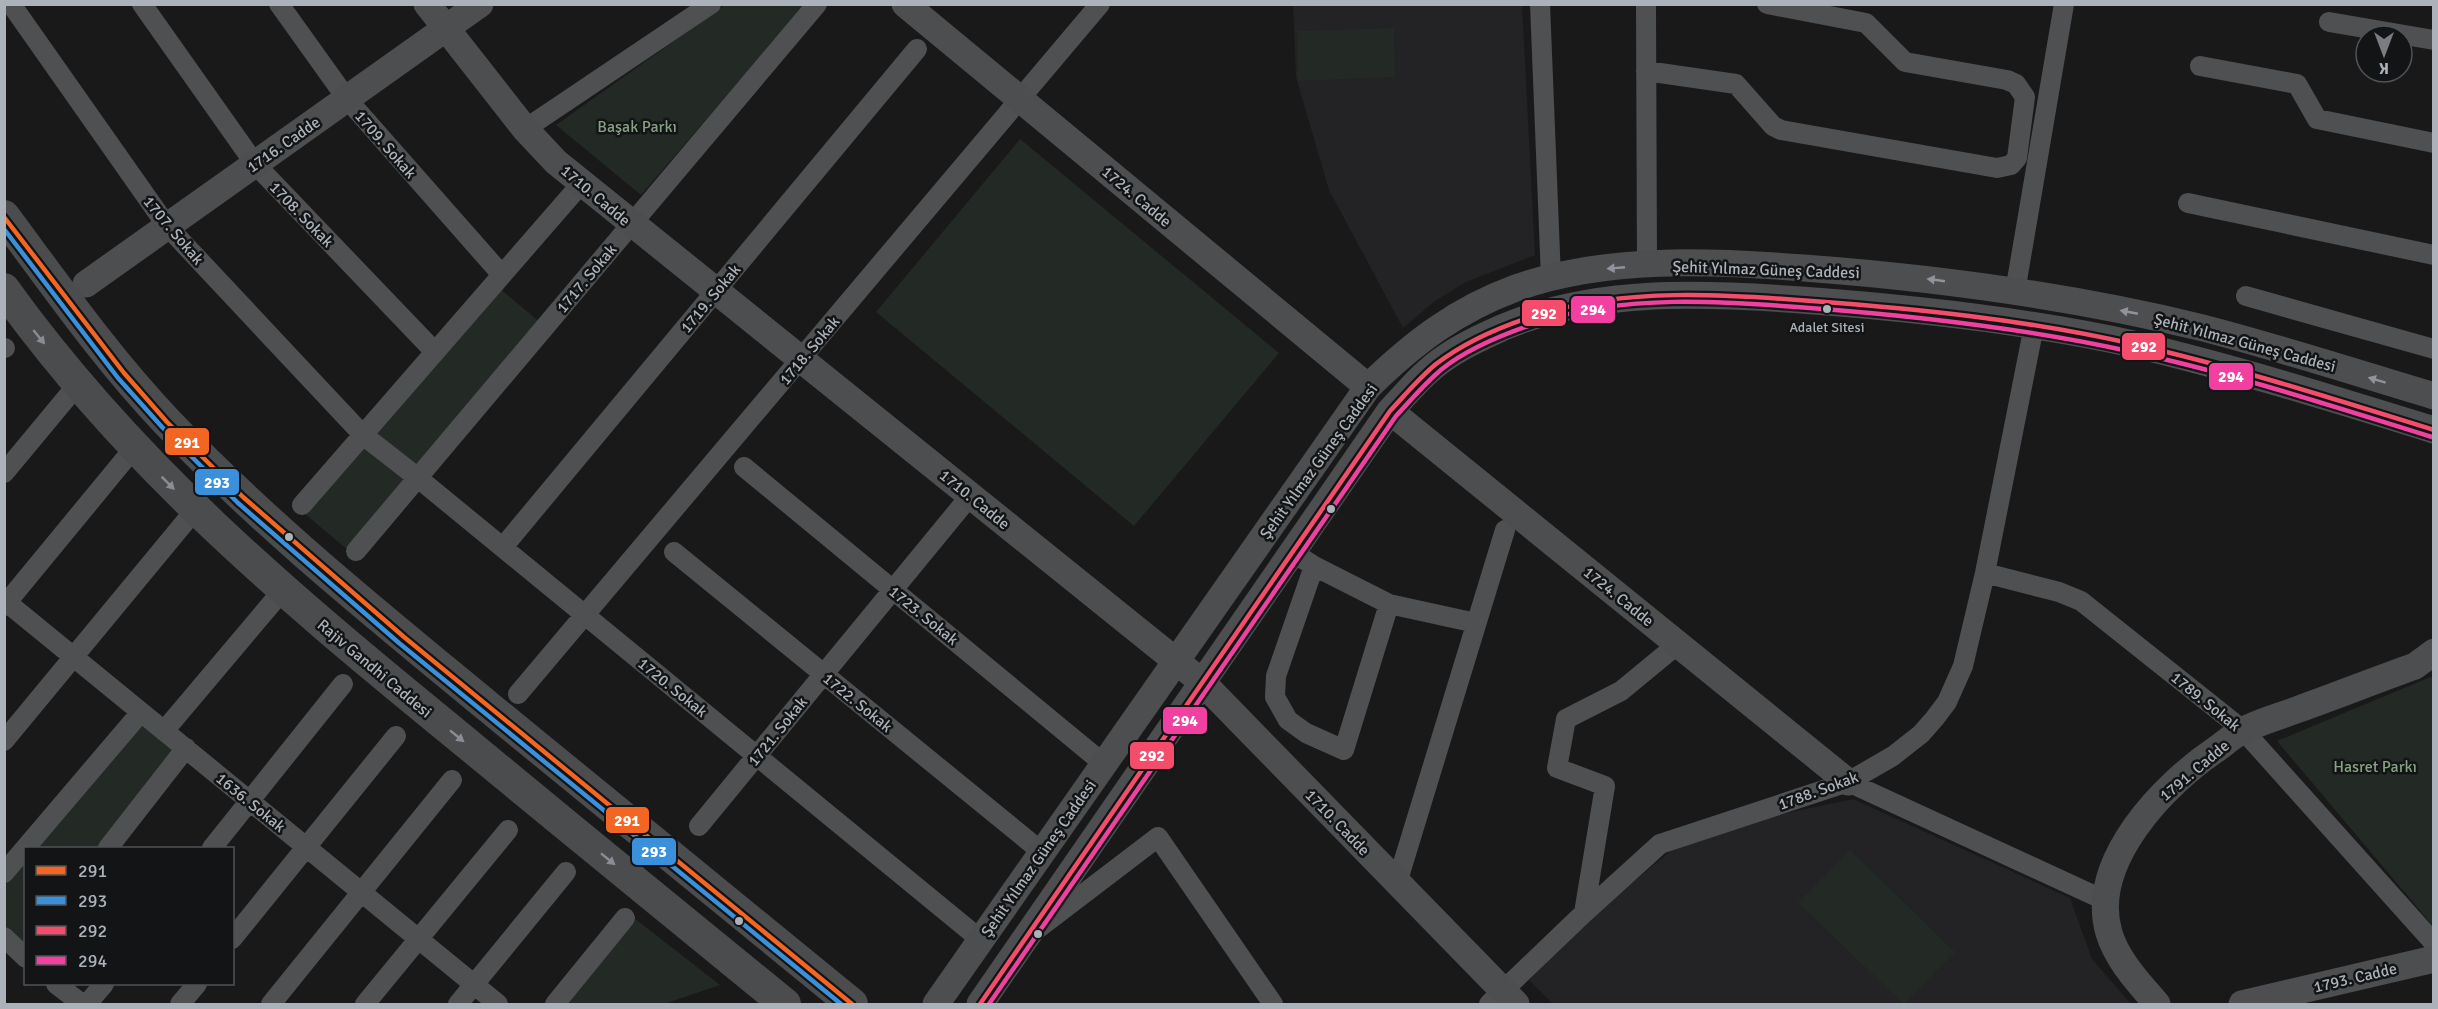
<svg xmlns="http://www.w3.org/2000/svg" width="2438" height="1009" font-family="Signika,sans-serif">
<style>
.built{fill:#232325}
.green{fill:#232924}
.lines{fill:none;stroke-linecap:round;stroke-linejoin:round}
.street{stroke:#4e5052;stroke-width:20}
.secondary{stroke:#4d4e50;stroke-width:27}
.primary{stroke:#4b4c4e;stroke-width:32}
.bus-1-casing{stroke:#131415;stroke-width:9}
.bus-2-casing{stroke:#131415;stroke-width:9}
.bus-3-casing{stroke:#131415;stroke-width:9}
.bus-4-casing{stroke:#131415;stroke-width:9}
.bus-1{stroke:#f26522;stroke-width:4.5}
.bus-2{stroke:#3a90db;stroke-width:4.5}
.bus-3{stroke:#f44d6c;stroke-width:4.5}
.bus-4{stroke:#f240a1;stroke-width:4.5}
.oneway{fill:#90949a}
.oneway2{fill:#8a8e94}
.bus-dot{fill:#acb2b9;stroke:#131415;stroke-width:2}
.labels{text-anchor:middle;stroke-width:5;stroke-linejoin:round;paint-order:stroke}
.bus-label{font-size:14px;fill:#acb2b9;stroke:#131415}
.park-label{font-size:16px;fill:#88a285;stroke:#131415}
.street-label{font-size:16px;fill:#acb2b9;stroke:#131415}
.line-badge{stroke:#131415;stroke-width:2}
.badge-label{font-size:16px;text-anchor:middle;font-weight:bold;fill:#fff}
</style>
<rect width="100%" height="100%" fill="#19191a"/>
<path class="built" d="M1293,5H1522L1535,255L1466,282L1435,301L1403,328L1329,190L1296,77Z
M1853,799L2070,898L2092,959L2131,1004H1553L1529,980L1581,925L1672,850L1740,823Z"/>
<path class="green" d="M725,5H805L641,195L556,125Z
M1394,28L1395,77L1298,81L1297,31Z
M1020,139L1279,353L1134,526L876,312Z
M498,287L542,324L349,551L305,514Z
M2433,676V926L2277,741Z
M139,720L177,750L101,848H31Z
M1850,850L1955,952L1904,1004L1798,903Z
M25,855L26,945L24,947L5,926V880Z
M634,918L720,985L664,1004H564Z"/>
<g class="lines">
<path class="street" d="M11,4L167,226L363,435L418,478L981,940
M142,4L255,164L435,352
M279,4L347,99L502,275
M1540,4L1551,278
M1646,4L1647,265
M2329,22L2434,40
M2200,66L2297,84L2317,119L2434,143
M1646,71L1736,84L1773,126L1781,130L1997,168L2011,165L2017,158L2025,97L2016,84L2007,80L1905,62L1866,23L1767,4
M525,129L711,4
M2188,203L2434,255
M2015,292L2064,4
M2246,296L2434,349
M4,348H5
M744,467L1104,764
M4,473L78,384
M302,505L581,184
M503,547L917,49
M356,551L817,4
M674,552L1042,852
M1303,559L1314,566L1389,604L1476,623
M1314,566L1276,676L1275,697L1288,720L1306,733L1344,750L1389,604
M1985,573L2059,592L2081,601L2243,730L2434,943
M4,600L498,1004
M4,606L134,448
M518,694L1100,4
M164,731L283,590
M4,741L195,510
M1848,782L2104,900
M699,826L970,496
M108,848L186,748
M212,848L343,684
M4,873L141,712
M1397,883L1505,530
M1584,913L1605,786L1557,768L1566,719L1621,691L1678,644
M1040,927L1158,837L1273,1004
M4,937L26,958
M232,939L396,736
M56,984L82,1004
M87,1004L104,984
M180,1004L197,984
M271,1004L452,780
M365,1004L508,830
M458,1004L566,872
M555,1004L625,918
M1489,1004L1584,913L1660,844L1848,782L1893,756L1921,734L1935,718L1947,702L1963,666L1985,573L2034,326"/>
<path class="secondary" d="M427,4L525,129L556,162L1202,682L1516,1004
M905,4L1368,387
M86,284L480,4
M1390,411L1848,782
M936,1004L1368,387C1413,343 1456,310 1516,288C1606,256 1710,261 1804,268C1938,278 2072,296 2203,328C2280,348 2357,373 2434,396
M980,1004L1390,411C1407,393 1424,372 1445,358C1463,345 1484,336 1504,327C1596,288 1703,293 1801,300C1912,308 2024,320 2133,344C2234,368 2334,399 2434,430
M2157,1004C2139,983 2117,960 2109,933C2088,862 2164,784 2218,748C2226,742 2235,734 2244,730C2261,721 2281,716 2299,709C2338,695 2376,680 2415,666L2434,652
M2242,1004L2434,959"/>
<path class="primary" d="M4,216C56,286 107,359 167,422C266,526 376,614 486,705C608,805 730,904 852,1004
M4,289C129,463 283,593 447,727C559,820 673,912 785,1004"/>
<defs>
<path id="bus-1" d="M4,217L124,373L167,422L243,497L404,637L852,1004"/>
<path id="bus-2" d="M4,229L118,378L162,427L238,503L399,643L841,1004"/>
<path id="bus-3" d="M980,1004L1390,411C1405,395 1419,378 1436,364C1466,341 1504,325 1540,314C1627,288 1722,294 1812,301C1920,309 2027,320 2133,344C2234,367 2334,399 2434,430"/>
<path id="bus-4" d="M989,1004L1396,416C1411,400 1425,383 1442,369C1470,347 1506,333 1540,322C1625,294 1721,301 1810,308C1917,316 2023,328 2128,351C2231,373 2332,406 2432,437"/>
</defs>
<use href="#bus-1" class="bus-1-casing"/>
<use href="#bus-2" class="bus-2-casing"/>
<use href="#bus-3" class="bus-3-casing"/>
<use href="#bus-4" class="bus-4-casing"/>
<use href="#bus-1" class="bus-1"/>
<use href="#bus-2" class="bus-2"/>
<use href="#bus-3" class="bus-3"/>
<use href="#bus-4" class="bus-4"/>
</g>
<defs><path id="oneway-solid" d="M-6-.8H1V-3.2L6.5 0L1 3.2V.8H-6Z" transform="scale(1.5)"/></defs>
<g class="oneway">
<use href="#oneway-solid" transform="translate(1616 268) rotate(175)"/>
<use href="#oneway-solid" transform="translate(1936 280) rotate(-172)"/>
<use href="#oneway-solid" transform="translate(2129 312) rotate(-169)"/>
<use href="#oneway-solid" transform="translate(2377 380) rotate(-163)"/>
</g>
<g class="oneway2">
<use href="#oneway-solid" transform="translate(39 337) rotate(51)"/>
<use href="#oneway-solid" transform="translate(168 483) rotate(45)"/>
<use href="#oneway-solid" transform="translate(457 736) rotate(39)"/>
<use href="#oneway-solid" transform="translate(608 859) rotate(39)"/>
</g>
<g class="bus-dot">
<circle cx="1827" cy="309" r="5"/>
<circle cx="1331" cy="509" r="5"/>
<circle cx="289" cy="537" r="5"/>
<circle cx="739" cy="921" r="5"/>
<circle cx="1038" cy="934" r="5"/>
</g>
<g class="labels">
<g class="bus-label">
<text x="1827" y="332">Adalet Sitesi</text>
</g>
<g class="park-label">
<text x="637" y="132">Başak Parkı</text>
<text x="2375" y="772">Hasret Parkı</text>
</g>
<g class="street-label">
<text transform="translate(283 144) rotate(-35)" y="6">1716. Cadde</text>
<text transform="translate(386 144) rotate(49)" y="6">1709. Sokak</text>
<text transform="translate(596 195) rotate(40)" y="6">1710. Cadde</text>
<text transform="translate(1137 196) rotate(40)" y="6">1724. Cadde</text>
<text transform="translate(302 214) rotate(46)" y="6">1708. Sokak</text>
<text transform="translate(174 230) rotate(50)" y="6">1707. Sokak</text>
<text transform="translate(1766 269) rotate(2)" y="6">Şehit Yılmaz Güneş Caddesi</text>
<text transform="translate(586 278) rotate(-50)" y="6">1717. Sokak</text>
<text transform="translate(710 298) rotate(-50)" y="6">1719. Sokak</text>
<text transform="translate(2245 342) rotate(15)" y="6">Şehit Yılmaz Güneş Caddesi</text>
<text transform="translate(809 350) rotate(-50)" y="6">1718. Sokak</text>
<text transform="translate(1318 461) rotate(-54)" y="6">Şehit Yılmaz Güneş Caddesi</text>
<text transform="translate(975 499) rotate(39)" y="6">1710. Cadde</text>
<text transform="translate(1619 596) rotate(39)" y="6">1724. Cadde</text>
<text transform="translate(924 615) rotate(39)" y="6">1723. Sokak</text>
<text transform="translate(375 668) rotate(40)" y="6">Rajiv Gandhi Caddesi</text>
<text transform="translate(673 687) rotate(39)" y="6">1720. Sokak</text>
<text transform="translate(2206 701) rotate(39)" y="6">1789. Sokak</text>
<text transform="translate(858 702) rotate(39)" y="6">1722. Sokak</text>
<text transform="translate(777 731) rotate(-51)" y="6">1721. Sokak</text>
<text transform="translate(2194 770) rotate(-40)" y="6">1791. Cadde</text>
<text transform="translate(1818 790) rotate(-20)" y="6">1788. Sokak</text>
<text transform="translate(251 802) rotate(39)" y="6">1636. Sokak</text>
<text transform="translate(1338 822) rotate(46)" y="6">1710. Cadde</text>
<text transform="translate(1038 858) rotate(-55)" y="6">Şehit Yılmaz Güneş Caddesi</text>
<text transform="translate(2355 977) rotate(-13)" y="6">1793. Cadde</text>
</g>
</g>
<g class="line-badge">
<rect x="1570" y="295" width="46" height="29" rx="6" fill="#f240a1"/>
<rect x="1521" y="299" width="46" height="28" rx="6" fill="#f44d6c"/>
<rect x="2121" y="332" width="45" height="29" rx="6" fill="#f44d6c"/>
<rect x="2208" y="362" width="46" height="29" rx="6" fill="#f240a1"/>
<rect x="164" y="427" width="46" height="29" rx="6" fill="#f26522"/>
<rect x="194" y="468" width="46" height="28" rx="6" fill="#3a90db"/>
<rect x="1162" y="706" width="46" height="29" rx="6" fill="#f240a1"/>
<rect x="1129" y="741" width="46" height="29" rx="6" fill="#f44d6c"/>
<rect x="605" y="806" width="45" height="28" rx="6" fill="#f26522"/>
<rect x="631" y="837" width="46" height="29" rx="6" fill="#3a90db"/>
</g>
<g class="badge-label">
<text x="1593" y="315">294</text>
<text x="1544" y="319">292</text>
<text x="2144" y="352">292</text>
<text x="2231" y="382">294</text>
<text x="187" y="448">291</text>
<text x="217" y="488">293</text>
<text x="1185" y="726">294</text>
<text x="1152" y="761">292</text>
<text x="627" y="826">291</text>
<text x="654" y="857">293</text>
</g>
<rect width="2438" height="1009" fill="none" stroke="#acb2b9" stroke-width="12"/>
<rect x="24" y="847" width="210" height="138" fill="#131415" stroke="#505357" stroke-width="1.5"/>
<rect x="36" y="866" width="30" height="9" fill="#f26522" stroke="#505357" stroke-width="1.5"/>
<text x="78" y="877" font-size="18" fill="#acb2b9">291</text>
<rect x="36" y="896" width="30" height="9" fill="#3a90db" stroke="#505357" stroke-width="1.5"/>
<text x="78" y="907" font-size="18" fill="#acb2b9">293</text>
<rect x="36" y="926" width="30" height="9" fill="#f44d6c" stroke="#505357" stroke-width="1.5"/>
<text x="78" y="937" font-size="18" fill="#acb2b9">292</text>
<rect x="36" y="956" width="30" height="9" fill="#f240a1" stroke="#505357" stroke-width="1.5"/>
<text x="78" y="967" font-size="18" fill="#acb2b9">294</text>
<g transform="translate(2384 54) rotate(180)"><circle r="28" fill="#131415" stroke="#505357" stroke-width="1.5"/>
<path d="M0-4.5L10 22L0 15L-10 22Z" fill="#797c81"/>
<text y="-9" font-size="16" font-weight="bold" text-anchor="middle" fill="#acb2b9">K</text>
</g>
</svg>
